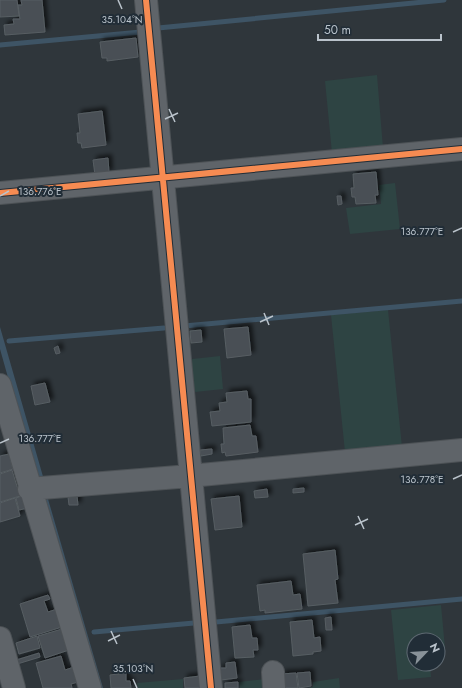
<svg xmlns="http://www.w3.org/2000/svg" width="462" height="688" font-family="Jost,sans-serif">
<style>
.green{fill:#2e4443}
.water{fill:#3e5465}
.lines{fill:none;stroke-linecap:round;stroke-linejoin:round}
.stream{stroke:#3e5465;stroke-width:5}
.building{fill:#494f54;stroke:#575e63;filter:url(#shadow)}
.minor-casing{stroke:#4d5256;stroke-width:24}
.minor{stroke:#5f6469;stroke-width:22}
.cycleway-casing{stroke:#212d37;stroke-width:8}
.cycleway{stroke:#f68b52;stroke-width:6}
.ticks{fill:none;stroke:#bac3cb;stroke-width:1.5}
.ticks-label{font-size:10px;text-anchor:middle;fill:#bac3cb;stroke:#212d37;stroke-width:4;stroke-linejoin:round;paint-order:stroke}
</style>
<defs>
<filter id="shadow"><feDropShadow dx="3.5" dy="-3.5" stdDeviation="2" flood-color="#0009"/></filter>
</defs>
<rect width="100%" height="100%" fill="#2f363b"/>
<path class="green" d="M377,75L383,148L332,153L325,81Z
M395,183L400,229L350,234L346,208L381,204L379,185Z
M388,310L402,447L345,452L331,315Z
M220,356L223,389L186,393L183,360Z
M441,605L445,648L438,649V640H414V664H430L431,677L398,680L391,610Z
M339,678L340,688H308L313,687V682Z
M183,679V688H138L137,683Z
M266,679L267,688H240L239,682Z"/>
<path class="water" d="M0,327L44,480L37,481L0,349Z
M48,499L103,688H98L43,501Z"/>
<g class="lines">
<path class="stream" d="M158,28L444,0
M0,45L141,32
M184,326L462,301
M9,341L164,328
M216,622L462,599
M94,632L194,623"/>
</g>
<path class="building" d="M0,0H17L19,16L0,17Z
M21,0H42L45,32L5,35L4,25L14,24L13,19H20L18,5H22Z
M136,38L138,57L107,61V58H102L100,42Z
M102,111L106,145L82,148L81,143H78L77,133H80L78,114Z
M108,158L109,173L95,175L93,160Z
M376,172L378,195H375L376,203L356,204L355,197H352L351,188H354L353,174Z
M337,196H341L342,204L338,205Z
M248,327L251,355L227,358L224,329Z
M201,330L202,342L191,343L190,331Z
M58,346L60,353L56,354L54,348Z
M45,383L50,402L35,405L31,386Z
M247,391L248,399H251V422L212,426L210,412L220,411L219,403L227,402L226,393Z
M250,425L252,436H256L258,452L226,456L225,452L222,453L221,444H224L223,428Z
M212,449V454L201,456L200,450Z
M9,454L13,469L0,473V456Z
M12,470L20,496L0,502V474Z
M304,488V492L293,493V489Z
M267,489L268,497L255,498L254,491Z
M24,495L28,508L19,510L16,498Z
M77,496L78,505H69L68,497Z
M239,496L242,527L215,530L211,499Z
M15,498L20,516L0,522V503Z
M335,550L338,579L335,580L338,603L308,606L303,554Z
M291,581L293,595L300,594L302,609L265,613V610L260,611L257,585Z
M48,595L50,599L44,601L48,612L57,609L62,627L30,637L20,604Z
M331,617L332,630H326L325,618Z
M312,620L314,638L320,637L321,651L313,652V654L293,656L290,622Z
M250,625L252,638H257L258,650H253L254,657L235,658L232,627Z
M62,629L69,650L45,658L38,636Z
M37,636L40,648L19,654L16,643Z
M39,653L40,657L14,665L13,661Z
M61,656L65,670L74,667L78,682L71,684L72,688H43L36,663Z
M235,662L237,678L221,680L219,668H226V663Z
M310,672L311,686L299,688L297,673Z
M126,673V681H130L131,688H111L110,675Z
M296,673L298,688H283L281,674Z
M200,676L202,688H185L184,678Z
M238,682V688H225V683Z"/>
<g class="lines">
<defs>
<path id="minor" d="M146,0L211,688
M0,193L462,149
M0,385L90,688
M29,489L190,476L462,450
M0,638L14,688
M273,672L274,688"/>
</defs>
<use href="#minor" class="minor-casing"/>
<use href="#minor" class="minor"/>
<defs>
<path id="cycleway" d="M146,0L211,688
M0,193L462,149"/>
</defs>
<use href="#cycleway" class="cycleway-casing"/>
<use href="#cycleway" class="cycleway"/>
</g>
<path class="ticks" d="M118,0L122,9M169,109L175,122M165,119L178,113M0,196L9,191M453,232L462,228M264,313L269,325M260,322L273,316M0,443L9,439M453,479L462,475M358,516L364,529M355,525L368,519M111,631L117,644M108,641L120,635M133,679L137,688"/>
<g class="ticks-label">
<text x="122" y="23">35.104°N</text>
<text x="40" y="195">136.776°E</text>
<text x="422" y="235">136.777°E</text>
<text x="40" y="442">136.777°E</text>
<text x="422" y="483">136.778°E</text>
<text x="133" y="672">35.103°N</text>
</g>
<g transform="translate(426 652) rotate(65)"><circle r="19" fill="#212d37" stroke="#5e6972"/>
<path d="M0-3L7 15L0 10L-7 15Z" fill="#899299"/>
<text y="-6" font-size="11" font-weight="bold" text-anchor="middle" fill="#bac3cb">N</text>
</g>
<path d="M318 34v6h123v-6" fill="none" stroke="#bac3cb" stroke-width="2"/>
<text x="324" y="34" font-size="12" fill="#bac3cb" stroke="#212d37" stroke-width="3" paint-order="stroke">50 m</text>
</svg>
